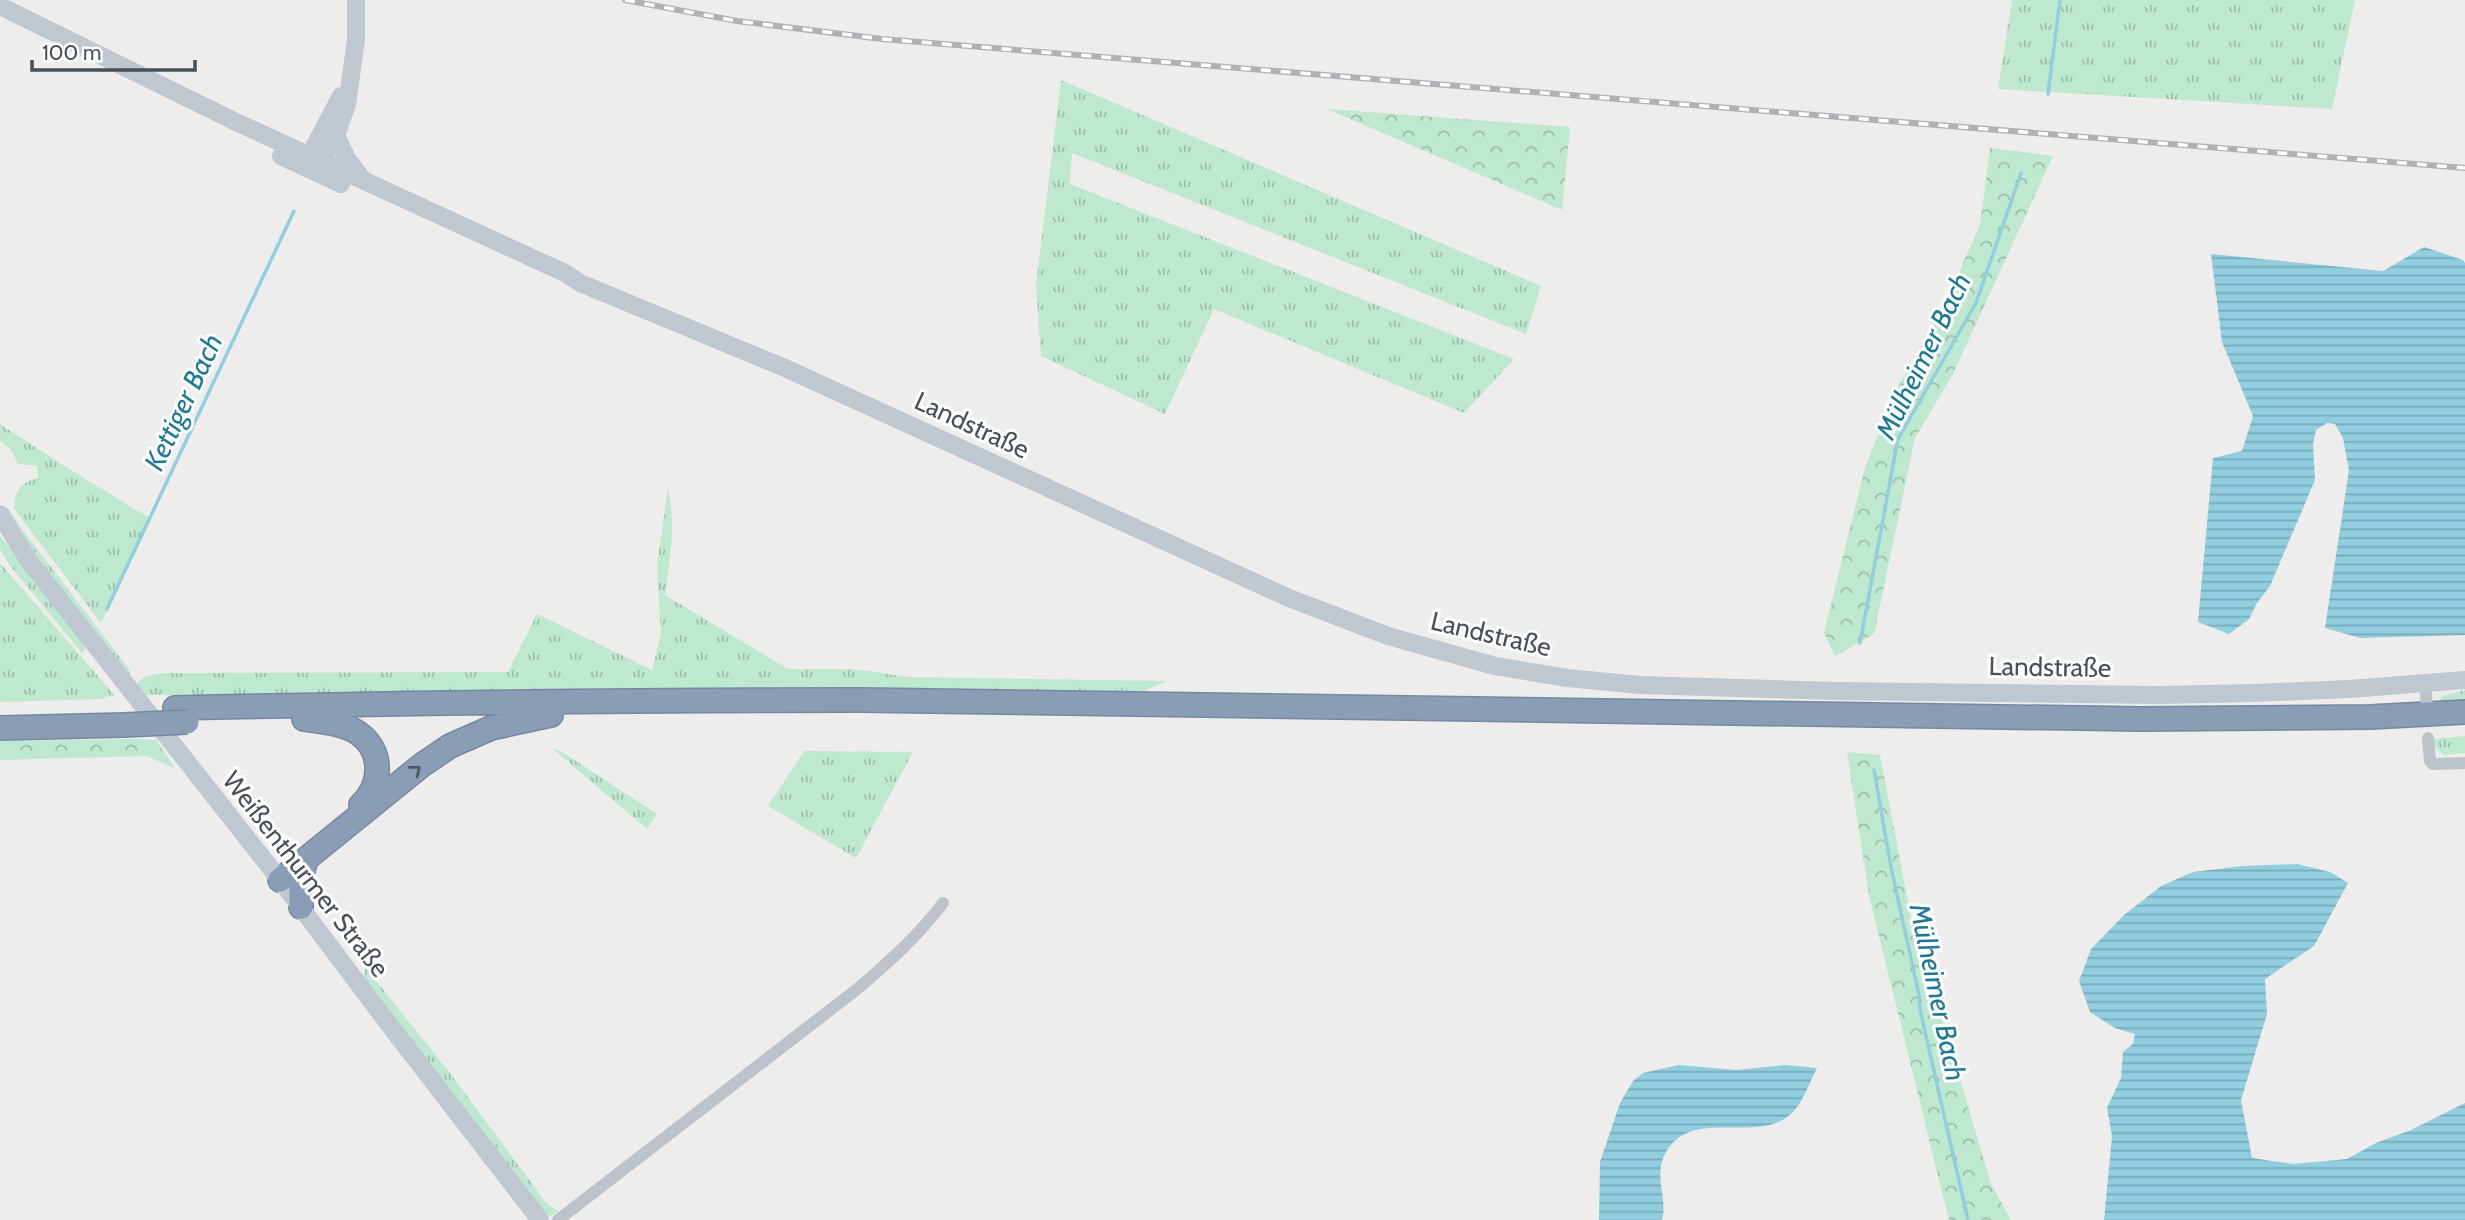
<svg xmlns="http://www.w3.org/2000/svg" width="2465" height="1220" font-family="Cabin,sans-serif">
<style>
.grass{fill:url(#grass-tufts)}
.forest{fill:url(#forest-crowns)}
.water{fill:url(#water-rules)}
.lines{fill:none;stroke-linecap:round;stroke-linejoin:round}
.stream{stroke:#90cee0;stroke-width:3.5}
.highway-casing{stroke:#7489a1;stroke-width:26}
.street{stroke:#bcc3ca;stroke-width:12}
.secondary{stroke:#bfc7d1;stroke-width:18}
.highway{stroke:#899eb6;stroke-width:23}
.rail-casing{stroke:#afb1b6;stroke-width:6}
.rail{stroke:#fff;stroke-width:3.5;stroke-dasharray:10;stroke-linecap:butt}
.highway-bridge-casing{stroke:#7489a1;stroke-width:26;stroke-linecap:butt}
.highway-bridge{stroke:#899eb6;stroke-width:23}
.oneway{stroke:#4e5760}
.labels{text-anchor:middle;stroke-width:6;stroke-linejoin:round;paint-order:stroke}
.street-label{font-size:26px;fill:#474f57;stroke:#fff}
.water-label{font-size:28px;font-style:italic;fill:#1c7995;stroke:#fff}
</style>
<defs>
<pattern id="grass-tufts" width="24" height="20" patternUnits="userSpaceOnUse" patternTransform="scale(1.75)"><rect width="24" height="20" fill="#bee8cf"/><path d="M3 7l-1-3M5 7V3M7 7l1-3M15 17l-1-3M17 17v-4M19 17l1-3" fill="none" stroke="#9cbeab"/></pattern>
<pattern id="forest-crowns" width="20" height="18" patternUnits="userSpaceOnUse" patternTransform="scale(1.75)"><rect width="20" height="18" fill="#bee8cf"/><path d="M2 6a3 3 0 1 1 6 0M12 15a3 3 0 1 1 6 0" fill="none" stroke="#9cbeab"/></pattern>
<pattern id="water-rules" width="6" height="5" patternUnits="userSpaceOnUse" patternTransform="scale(1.75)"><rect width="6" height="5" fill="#90cee0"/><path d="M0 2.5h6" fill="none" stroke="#77aab8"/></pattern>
</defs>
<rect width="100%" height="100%" fill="#efecec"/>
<path class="grass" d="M2012,0H2355L2332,109L1998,89Z
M1061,80L1541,286L1526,334L1072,153L1070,184L1514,359L1464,413L1214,309L1165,414L1041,356L1036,285Z
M0,424L61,464L151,519L101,623L14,509C15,490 20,483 38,478L37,466L18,464L10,449L0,440Z
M668,489C676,522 670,561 665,595L788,669H853L909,677L1167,681L1144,691C866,687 587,688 308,695C278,695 248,697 218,697C192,696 166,694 139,695L134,688C140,676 150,675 163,673L508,672L537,614L652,670L661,635L657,565Z
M8,508L22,529L129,669L130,673L126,677L2,510Z
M0,536L27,568L84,643L85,649L82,653L7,562L0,548Z
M0,563L115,696L104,697L105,699L0,702Z
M2465,690V704L2437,706L2442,696Z
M2465,736V753L2444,755L2435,748L2433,739Z
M553,749L561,751L657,814L647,829Z
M804,751L913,752L856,858L768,806Z
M365,967L450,1073L547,1204L558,1211L551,1216L543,1214L364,981Z"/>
<path class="forest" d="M1327,109L1570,127L1562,210Z
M1990,148L2053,156L1953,374L1915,438L1874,634L1835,656L1824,633L1865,467L1899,385L1941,313L1980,225Z
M135,739L156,740L175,768L146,756L0,760V741Z
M1847,752L1880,755L1926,997L1935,995L1991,1184L2011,1220H1949L1869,896Z"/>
<path class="water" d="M2424,247L2463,260L2465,263V635L2360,638L2325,628L2349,470L2343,438L2335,424L2327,423L2316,430L2313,444L2315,480L2270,586L2257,603L2249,619L2229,634L2198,622L2213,458L2242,451L2253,416L2222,342L2211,254L2383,271Z
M2297,864L2330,872L2348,883L2314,946L2265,979L2267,1014L2241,1100L2252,1158L2293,1164L2347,1159L2376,1143L2411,1130L2465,1103V1220H2104L2112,1136L2107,1108L2121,1078L2123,1052L2133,1044L2135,1034L2115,1028L2090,1012L2079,981L2091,949L2124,915L2161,886L2193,872L2243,866Z
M1679,1065L1736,1070L1786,1065L1817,1068C1810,1081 1804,1100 1794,1111C1760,1148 1689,1103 1664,1156C1654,1178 1668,1199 1662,1220H1599L1600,1162L1620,1103L1633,1081L1643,1073Z"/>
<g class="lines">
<path class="stream" d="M2048,94L2060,0
M107,609L294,211
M1860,643L1898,439L1976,303L2021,173
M1874,770L1891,867L1919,995L1920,1010L1968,1220"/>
<defs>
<path id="highway" d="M175,708C404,703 632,700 860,700L2142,719L2370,717L2465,712
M304,719C321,722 343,723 358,733C384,751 382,785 361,805
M0,728L124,725
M280,880L422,765L450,746L491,728L551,715
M301,907V878L306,859"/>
</defs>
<use href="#highway" class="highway-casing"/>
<path class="street" d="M2425,684L2427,707
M2428,738L2430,761L2433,764L2465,763
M558,1220L856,990C888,963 918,936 943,903"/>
<path class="secondary" d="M0,6L236,122L565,273L580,283L785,368L1289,598L1388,636L1495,666L1567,678L1640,685L1835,691L2159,695L2255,693L2349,689L2465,680
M337,137L347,159L362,178
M281,156L341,184
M305,164L341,96
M315,170L333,144L347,104L356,40V0
M0,514L29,561L280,880L394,1031L540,1220"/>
<use href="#highway" class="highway"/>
<defs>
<path id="rail" d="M625,0L737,21L882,39L2465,168"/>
</defs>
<use href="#rail" class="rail-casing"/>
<use href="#rail" class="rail"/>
<defs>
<path id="highway-bridge" d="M124,725L187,722"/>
</defs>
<use href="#highway-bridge" class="highway-bridge-casing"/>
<use href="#highway-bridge" class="highway-bridge"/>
</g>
<defs><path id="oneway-chevron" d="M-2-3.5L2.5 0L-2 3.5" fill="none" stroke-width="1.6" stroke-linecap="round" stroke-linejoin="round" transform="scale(1.75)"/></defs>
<use class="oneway" href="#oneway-chevron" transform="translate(416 770) rotate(-38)"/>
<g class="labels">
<g class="street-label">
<text transform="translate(972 425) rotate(25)" y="9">Landstraße</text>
<text transform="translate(1491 634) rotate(13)" y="9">Landstraße</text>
<text transform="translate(2050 667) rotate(1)" y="9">Landstraße</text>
<text transform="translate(306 874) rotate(52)" y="9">Weißenthurmer Straße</text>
</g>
<g class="water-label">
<text transform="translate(1923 356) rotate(-64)" y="10">Mülheimer Bach</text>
<text transform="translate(183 402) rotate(-65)" y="10">Kettiger Bach</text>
<text transform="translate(1938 992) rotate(78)" y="10">Mülheimer Bach</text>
</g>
</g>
<path d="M32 60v10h163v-10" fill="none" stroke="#474f57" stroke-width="3.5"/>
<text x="42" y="60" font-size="21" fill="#474f57" stroke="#ffffff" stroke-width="5" paint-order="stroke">100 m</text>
</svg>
